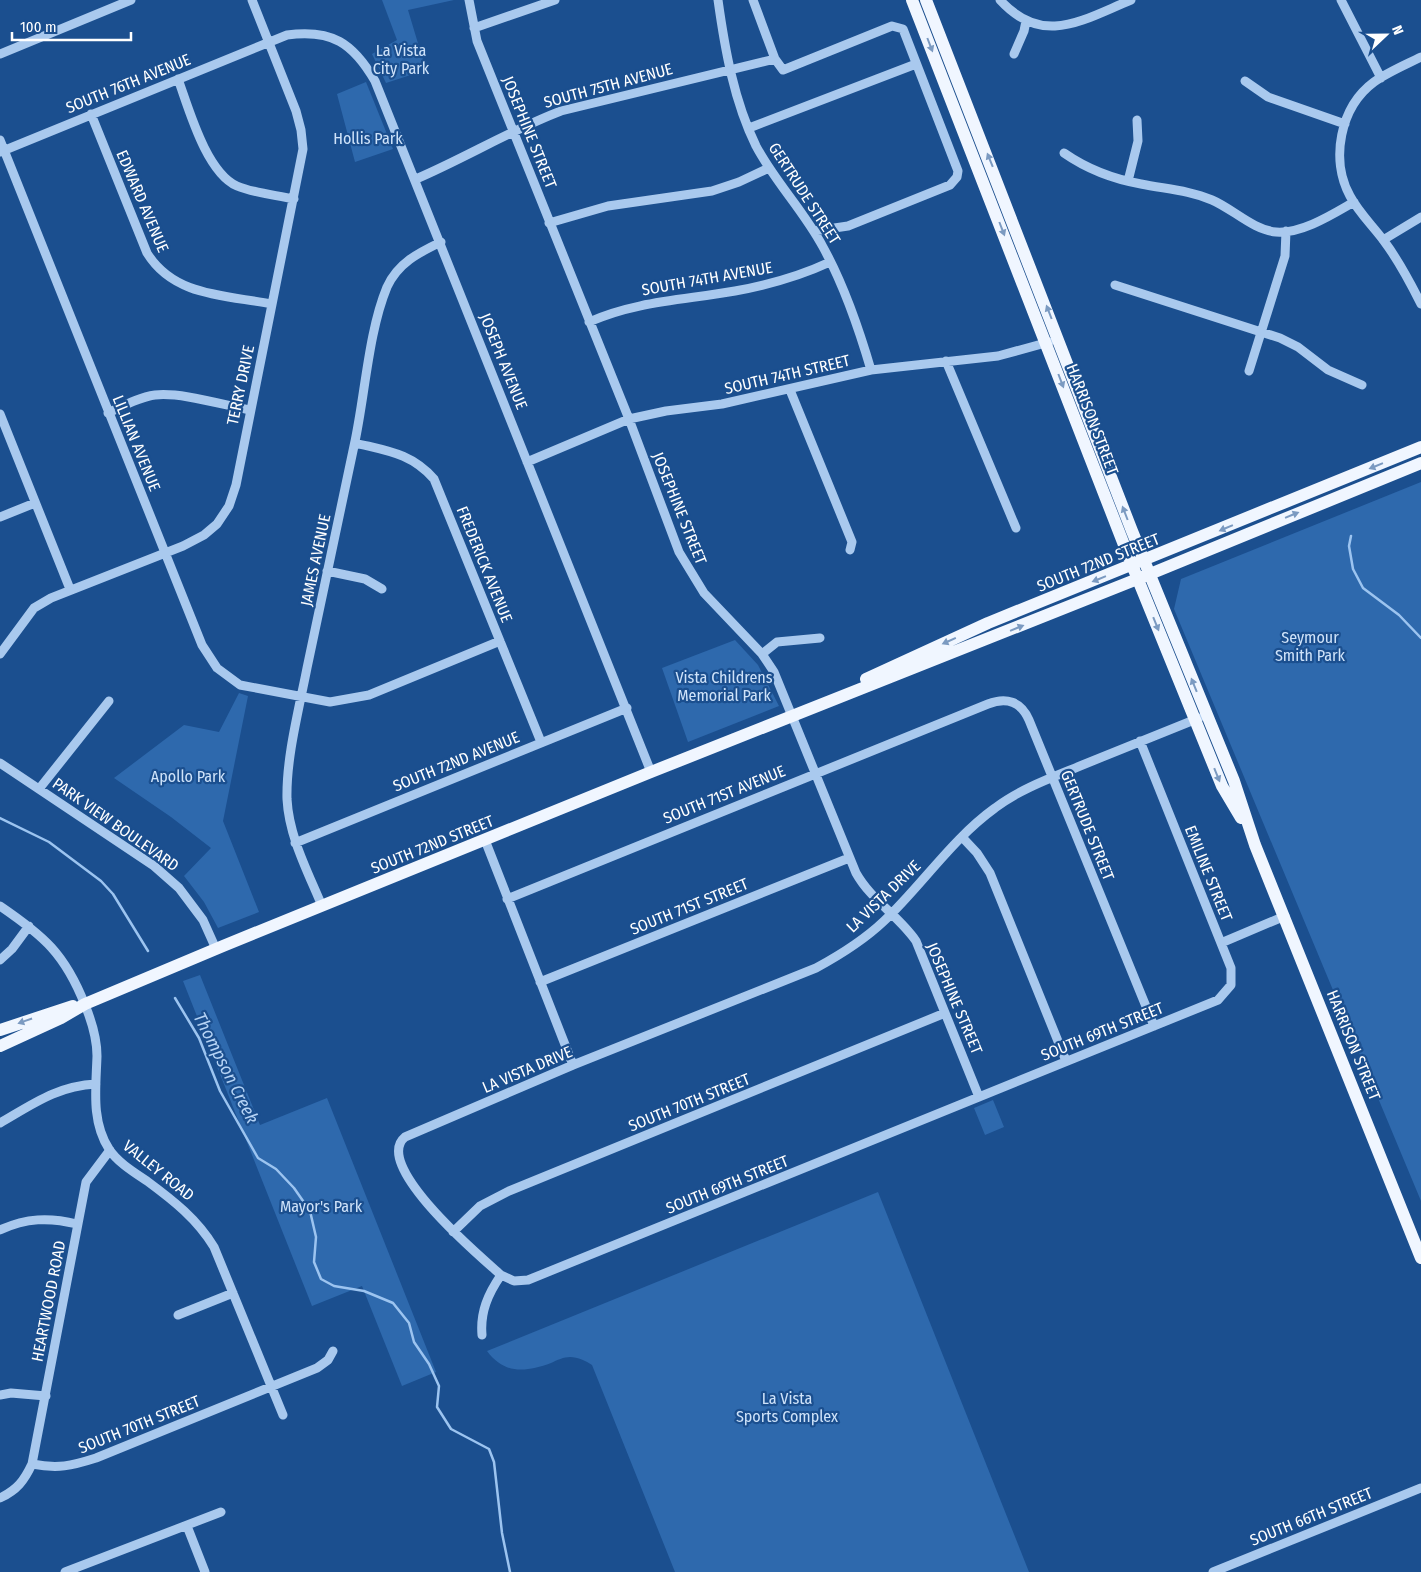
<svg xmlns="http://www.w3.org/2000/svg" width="1421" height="1572" font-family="'Fira Sans Condensed',sans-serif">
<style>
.park{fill:#2e69ad}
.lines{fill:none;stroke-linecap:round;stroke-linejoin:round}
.stream{stroke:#9cc4f0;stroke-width:2.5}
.minor{stroke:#a9c9ee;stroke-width:9}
.major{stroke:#f0f6ff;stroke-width:12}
.oneway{fill:#7b9ac1}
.labels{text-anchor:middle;stroke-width:4.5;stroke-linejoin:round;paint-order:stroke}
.park-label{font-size:16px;fill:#cfe3fa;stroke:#1b4f8f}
.street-label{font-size:16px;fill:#fff;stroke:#1b4f8f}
.water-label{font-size:18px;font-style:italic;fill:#b5d3f5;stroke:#1b4f8f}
</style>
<rect width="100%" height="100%" fill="#1b4f8f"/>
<path class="park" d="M382,0H454L408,10L426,70L386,83L372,54L397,40Z
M366,82L393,149L355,162L337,94Z
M1421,482V1201L1174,609L1181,579Z
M735,640L758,665L779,706L688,742L662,668Z
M239,693L248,696L223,821L259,912L218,928L204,902L184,876L211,848L171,817L114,778L184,725L219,732Z
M200,975L260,1125L327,1098L436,1372L402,1386L362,1286L312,1306L183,981Z
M993,1100L1004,1127L985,1135L974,1108Z
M878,1192L1029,1572H675L592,1365C586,1361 578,1357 570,1357C564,1357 557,1360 551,1363C526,1372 505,1375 487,1351Z"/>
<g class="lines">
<path class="stream" d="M1351,536L1349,546L1353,569L1363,588L1399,615L1421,638
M0,818L49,842L101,881L113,894L148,951
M175,998L199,1038L220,1091L258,1158L276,1169L294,1188L310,1211L316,1237L314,1262L321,1279L334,1286L364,1291L393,1303L409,1323L414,1342L429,1364L439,1386L437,1407L451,1429L489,1449L494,1462L502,1533L510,1572"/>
<path class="minor" d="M469,0L477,41L629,419L679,552L704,593L762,654L774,672L856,873C871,900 899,916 916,941L979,1097
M718,0C725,50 734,101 756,146C775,182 804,211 823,247C844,285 859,329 871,370
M753,0L775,59
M1000,0C1043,47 1082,20 1131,0
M1341,0L1381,78
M474,28L555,0
M0,54L131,0
M1014,54L1024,31L1026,21
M1421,57C1405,65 1388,72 1374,82C1340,107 1330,160 1350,196C1359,213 1373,226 1384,241C1399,261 1410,282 1421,304
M178,79C189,109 206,172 237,186C253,193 276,195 294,199
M1245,81L1268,97L1345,124
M91,114L147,253C174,297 226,295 272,304
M749,128L916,64
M0,140L202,645L217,668L240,685L330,702L369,695L500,641
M0,152L287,35C332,29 353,43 375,81L651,772
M1064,153C1087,169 1113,179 1141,184C1165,189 1189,190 1212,200C1233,209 1253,230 1276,232C1302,234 1333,214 1354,202
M416,179C465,158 511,130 561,111L775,59L783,70L892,26L903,29L958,171L957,177L950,185L848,226L814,231
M1128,181L1138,141L1137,120
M549,223L608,206L712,191L739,182L769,168
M1383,240L1421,217
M1115,285L1280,338L1298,347L1328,370L1362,385
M589,322C636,301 685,300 735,291C768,285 800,276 830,262
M946,361L1016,528
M1249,371L1285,256L1286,231
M790,390L852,542L850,550
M108,413C123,406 139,397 155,395C181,392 223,405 250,410
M0,414L70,589
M355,443C387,451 411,453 434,479L541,742
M527,462L629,419L666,411L722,404L871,370L998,356L1049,342
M0,517L35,503
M327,571L365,579L382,589
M0,654L34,608L51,598L183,546L204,535L217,524L229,506L236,485L303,149L301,130L296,111L252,0
M762,654L777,642L820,638
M1140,741L1231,968V985L1218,1000L528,1280L514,1281L501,1275C482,1258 371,1165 405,1137L573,1065L816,968C840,955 863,941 884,921C922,885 952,839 995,808C1020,789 1051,778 1080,766C1119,750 1159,734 1199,718
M0,763L154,866L179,888L203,920L216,949
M39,789L109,701
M962,837L977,853L990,873L1066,1061
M485,840L573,1065
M295,843L627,708
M507,899L988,704C1006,697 1021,701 1029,720L1154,1026
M0,906C44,936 65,954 85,1005C92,1022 97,1038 97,1056C96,1088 91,1121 109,1149C117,1162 135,1173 147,1181C174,1201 197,1219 214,1247L283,1415
M322,906C308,872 289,837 287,799C286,758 299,709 307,668C323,594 338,520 354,446C365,397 368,333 387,287C398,263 418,253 441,242
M1221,943L1285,916
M0,960L12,949L29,926
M540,982L849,858
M0,1123C33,1104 57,1086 96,1084
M0,1230C26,1218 49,1217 77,1224
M453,1232L480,1206L509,1191L945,1013
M178,1315L233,1293
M482,1335C480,1312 488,1294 501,1275
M0,1395L11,1393L46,1396
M32,1464C58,1469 71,1466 96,1458L317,1368L328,1360L333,1351
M0,1498C17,1490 24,1481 32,1464L86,1182L110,1150
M187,1526L205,1572
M65,1572L221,1512
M1213,1572L1421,1488"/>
<path class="major" d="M912,0L1126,550L1222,786L1241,818
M926,0L1132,531L1234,781L1255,845L1421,1258
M866,679L988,623L1421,447
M0,1030L73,1006
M0,1046L61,1018L85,1004L223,946L651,772L1150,574L1421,463"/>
</g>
<defs><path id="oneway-solid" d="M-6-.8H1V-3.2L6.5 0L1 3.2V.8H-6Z" transform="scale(1.25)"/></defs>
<g class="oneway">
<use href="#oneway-solid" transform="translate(930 45) rotate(69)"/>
<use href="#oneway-solid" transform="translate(990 160) rotate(-112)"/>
<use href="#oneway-solid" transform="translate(1002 229) rotate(69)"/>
<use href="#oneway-solid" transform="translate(1049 312) rotate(-111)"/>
<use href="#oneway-solid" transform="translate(1061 381) rotate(69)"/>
<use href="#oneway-solid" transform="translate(1376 466) rotate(158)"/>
<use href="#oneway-solid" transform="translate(1125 513) rotate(-111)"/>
<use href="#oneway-solid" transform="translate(1292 515) rotate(-22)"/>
<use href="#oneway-solid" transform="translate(1226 528) rotate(157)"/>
<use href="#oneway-solid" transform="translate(1099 579) rotate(158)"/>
<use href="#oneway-solid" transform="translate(1156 624) rotate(68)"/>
<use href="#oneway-solid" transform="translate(1017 628) rotate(-22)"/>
<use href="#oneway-solid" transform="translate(949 641) rotate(156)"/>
<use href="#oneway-solid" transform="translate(1194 685) rotate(-112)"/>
<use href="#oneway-solid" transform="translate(1217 775) rotate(68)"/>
<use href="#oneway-solid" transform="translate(25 1021) rotate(161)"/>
</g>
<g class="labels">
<g class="park-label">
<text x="401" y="56">La Vista<tspan x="401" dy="18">City Park</tspan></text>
<text x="368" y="144">Hollis Park</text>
<text x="1310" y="643">Seymour<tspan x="1310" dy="18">Smith Park</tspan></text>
<text x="724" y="683">Vista Childrens<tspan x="724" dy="18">Memorial Park</tspan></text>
<text x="188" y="782">Apollo Park</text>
<text x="321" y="1212">Mayor's Park</text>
<text x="787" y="1404">La Vista<tspan x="787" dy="18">Sports Complex</tspan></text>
</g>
<g class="street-label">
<text transform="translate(128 83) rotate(-22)" y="6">SOUTH 76TH AVENUE</text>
<text transform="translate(608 85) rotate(-15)" y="6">SOUTH 75TH AVENUE</text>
<text transform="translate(530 132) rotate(68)" y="6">JOSEPHINE STREET</text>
<text transform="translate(805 193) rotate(57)" y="6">GERTRUDE STREET</text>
<text transform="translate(143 201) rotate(67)" y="6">EDWARD AVENUE</text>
<text transform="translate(707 278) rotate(-10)" y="6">SOUTH 74TH AVENUE</text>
<text transform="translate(504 361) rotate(68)" y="6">JOSEPH AVENUE</text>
<text transform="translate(787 374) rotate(-13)" y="6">SOUTH 74TH STREET</text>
<text transform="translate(240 385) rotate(-78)" y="6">TERRY DRIVE</text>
<text transform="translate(1093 419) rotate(69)" y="6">HARRISON STREET</text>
<text transform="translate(137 443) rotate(68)" y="6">LILLIAN AVENUE</text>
<text transform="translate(680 508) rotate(68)" y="6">JOSEPHINE STREET</text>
<text transform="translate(315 560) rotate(-78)" y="6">JAMES AVENUE</text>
<text transform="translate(1098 562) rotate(-22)" y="6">SOUTH 72ND STREET</text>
<text transform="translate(485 564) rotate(68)" y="6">FREDERICK AVENUE</text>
<text transform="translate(456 761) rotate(-22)" y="6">SOUTH 72ND AVENUE</text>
<text transform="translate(724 794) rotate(-22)" y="6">SOUTH 71ST AVENUE</text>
<text transform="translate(116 824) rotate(35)" y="6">PARK VIEW BOULEVARD</text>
<text transform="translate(1088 825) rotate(68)" y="6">GERTRUDE STREET</text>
<text transform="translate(432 844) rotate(-22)" y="6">SOUTH 72ND STREET</text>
<text transform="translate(1209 873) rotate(68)" y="6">EMILINE STREET</text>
<text transform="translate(883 896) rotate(-44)" y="6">LA VISTA DRIVE</text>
<text transform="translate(689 906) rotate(-22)" y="6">SOUTH 71ST STREET</text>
<text transform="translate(955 998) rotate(67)" y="6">JOSEPHINE STREET</text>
<text transform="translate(1102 1031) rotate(-22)" y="6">SOUTH 69TH STREET</text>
<text transform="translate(1354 1045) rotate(68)" y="6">HARRISON STREET</text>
<text transform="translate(527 1069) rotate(-23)" y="6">LA VISTA DRIVE</text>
<text transform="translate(689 1102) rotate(-22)" y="6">SOUTH 70TH STREET</text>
<text transform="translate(159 1170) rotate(39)" y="6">VALLEY ROAD</text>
<text transform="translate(727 1184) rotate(-22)" y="6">SOUTH 69TH STREET</text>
<text transform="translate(48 1301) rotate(-79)" y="6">HEARTWOOD ROAD</text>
<text transform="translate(139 1424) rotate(-22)" y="6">SOUTH 70TH STREET</text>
<text transform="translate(1311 1516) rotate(-22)" y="6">SOUTH 66TH STREET</text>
</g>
<g class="water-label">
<text transform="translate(226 1068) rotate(63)" y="6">Thompson Creek</text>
</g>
</g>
<g transform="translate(1386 35) rotate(68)" stroke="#1b4f8f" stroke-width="4" paint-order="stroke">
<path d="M0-4L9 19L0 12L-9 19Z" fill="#ffffff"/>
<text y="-8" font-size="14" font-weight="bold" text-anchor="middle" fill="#ffffff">N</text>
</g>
<path d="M12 32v8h119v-8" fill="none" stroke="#ffffff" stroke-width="2.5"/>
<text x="20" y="32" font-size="15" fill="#ffffff" stroke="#1b4f8f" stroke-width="4" paint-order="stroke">100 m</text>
</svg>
